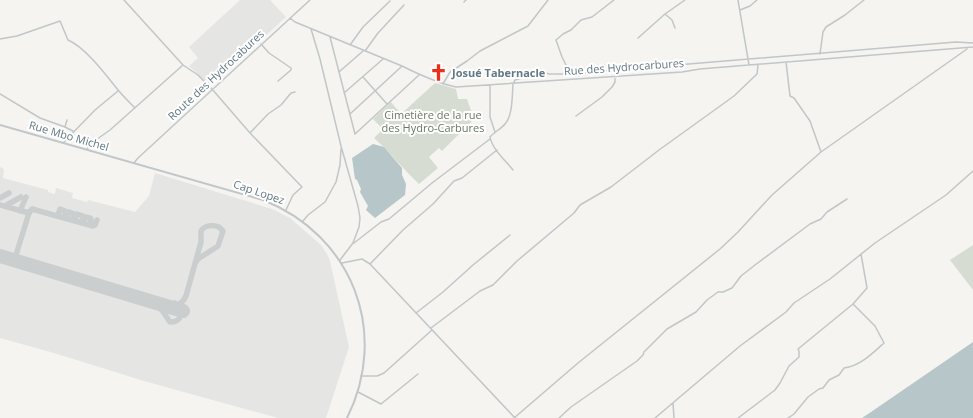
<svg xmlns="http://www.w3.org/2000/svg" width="973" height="418" font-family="'Open Sans',sans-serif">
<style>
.built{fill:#e5e5e4}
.green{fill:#d6dcd1}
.water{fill:#b7c6c9}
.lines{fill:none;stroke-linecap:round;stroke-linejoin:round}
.taxiway{stroke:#cacece;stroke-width:5.5}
.runway{stroke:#cacece;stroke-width:14}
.minor{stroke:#c1c6c8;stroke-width:1.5}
.tertiary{stroke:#c1c6c8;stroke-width:2}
.labels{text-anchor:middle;stroke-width:4;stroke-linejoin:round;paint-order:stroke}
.street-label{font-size:11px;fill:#627883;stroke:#fff}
.poi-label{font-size:11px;font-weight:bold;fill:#627883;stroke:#fff;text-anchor:start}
.park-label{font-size:11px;fill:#697a61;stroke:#fff}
</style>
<rect width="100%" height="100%" fill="#f5f4f0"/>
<path class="built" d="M240,0H270L286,17L211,86L189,66L198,58L189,47Z
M0,167L4,169L3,178L48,190V192L55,194L56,188L73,193L72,198L87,202L88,200L135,212L149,196L155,173L272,209L290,218L321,245L327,254L330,261L349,347L326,418H278L144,381L54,353L0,338Z"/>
<path class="green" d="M435,83L456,89L458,99H467L474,119L442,151L439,148L429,157L438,168L419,184C403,169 390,152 374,138L383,129L373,119L391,102L401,114Z
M973,245V290L950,260Z"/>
<path class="water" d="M373,144L384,147L402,168V175L406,184L405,195L375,218L366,210L368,206L360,192L361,189L357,180L355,179L352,158Z
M973,342V418H862L871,412Z"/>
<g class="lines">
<path class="taxiway" d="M0,198L9,193
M0,205L29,213
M5,206L21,197
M20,211L26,197
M58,215L60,209L65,211V217
M67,218L68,212H69L74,214L73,219
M75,221L76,215L77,214L83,216L82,223L83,222
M83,222L85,217L90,218L91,219L90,225
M11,259L16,255L29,213L32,209L93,226L95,225L97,220
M157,303L170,322C182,323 185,309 175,303
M165,305L170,304L178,305L183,301L186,296L201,242V231C205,225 213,225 219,227L223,231L218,246L198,259L195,263"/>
<path class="runway" d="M0,256L183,311"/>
<path class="minor" d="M124,0L183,65L198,75L212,89L250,133L302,187L293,195L286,210
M738,0L749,65
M464,2L466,0
M740,10L750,6L757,0
M665,14L672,20L675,28
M290,18L295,22L402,66C420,75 437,83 456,87L682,72L700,69L973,47
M311,29L320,59L341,146L358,206L360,218L359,227L353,243L340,260
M330,37L355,134L419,75
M638,38L665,14L685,0
M0,39L17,36L60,21L68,40C85,47 106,75 118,90C123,96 129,102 135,108
M261,44L269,53L291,68V70L278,81
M350,45L363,27L390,1
M365,51L378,33L404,5
M820,54L823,32L826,27L845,15L864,0
M786,62L790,96L794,98L810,121L821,152
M339,72L363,51
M568,74L569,71L562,57L556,40L563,34L571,30L581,20L592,17L614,0
M363,77L387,104
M443,84L450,72L467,61L480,51L528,26L548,0
M490,85V117L495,132
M344,93L383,59
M0,94L40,118L65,127
M350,114L401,67
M576,116L602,97L612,87L615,82V76
M67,120L65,127L73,131
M250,133L268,114L281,105L291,93L295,92
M63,143L95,110L118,91
M87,149L93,142L110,130L183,65
M134,163L138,158L310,0
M513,170C506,161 492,149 490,137C494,132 501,129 505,124C513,115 512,96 513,84L515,80L542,72L549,74H568L956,42L973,43
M303,221L308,215L325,202L336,182L340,165L341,149
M354,243L381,222L389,219L432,183L490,139
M342,263L362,259L370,264L515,418
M370,264L403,230L433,204L454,181L462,178L497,150
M416,313L443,292L473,265L510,235
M431,328L480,291L493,285L517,261L574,213L580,205L611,187L659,150L734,96L757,74L758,65
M361,376H377L384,373L432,330
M358,392L381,404L418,374
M673,403L674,418
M514,418L578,363L720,249L738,232L772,195L821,152L967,49
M559,418L571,407L637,361L643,355L644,352L667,329L696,312L707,300L718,292H723L732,288L741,276L755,265L810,224L821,219L827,212L847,199
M655,418L740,346L786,312L794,303L830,279L875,243L946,195L973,171
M738,418L775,390L780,383L789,366L799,357V351L798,349L853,304L867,288L861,254
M788,418L794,414L808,397L819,389L823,388L829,380L839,375L844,368C860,366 873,353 884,343L875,326L853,304"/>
<path class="tertiary" d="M0,125L263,200C352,235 390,332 347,418"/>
</g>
<defs>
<symbol id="church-bare" viewBox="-9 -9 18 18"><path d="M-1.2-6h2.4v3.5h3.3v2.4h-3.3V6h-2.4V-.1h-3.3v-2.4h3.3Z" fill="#ec2f19" stroke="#fff" stroke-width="2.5" paint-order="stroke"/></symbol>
</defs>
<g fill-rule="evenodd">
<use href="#church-bare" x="426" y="60" width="25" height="25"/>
</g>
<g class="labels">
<g class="street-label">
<text transform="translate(624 67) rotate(-4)" y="4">Rue des Hydrocarbures</text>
<text transform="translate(216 75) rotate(-43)" y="4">Route des Hydrocabures</text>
<text transform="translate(69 136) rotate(16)" y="4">Rue Mbo Michel</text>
<text transform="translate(259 192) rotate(19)" y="4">Cap Lopez</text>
</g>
<g class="poi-label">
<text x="452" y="77">Josué Tabernacle</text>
</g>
<g class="park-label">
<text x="433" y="119">Cimetière de la rue<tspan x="433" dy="13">des Hydro-Carbures</tspan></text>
</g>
</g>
</svg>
